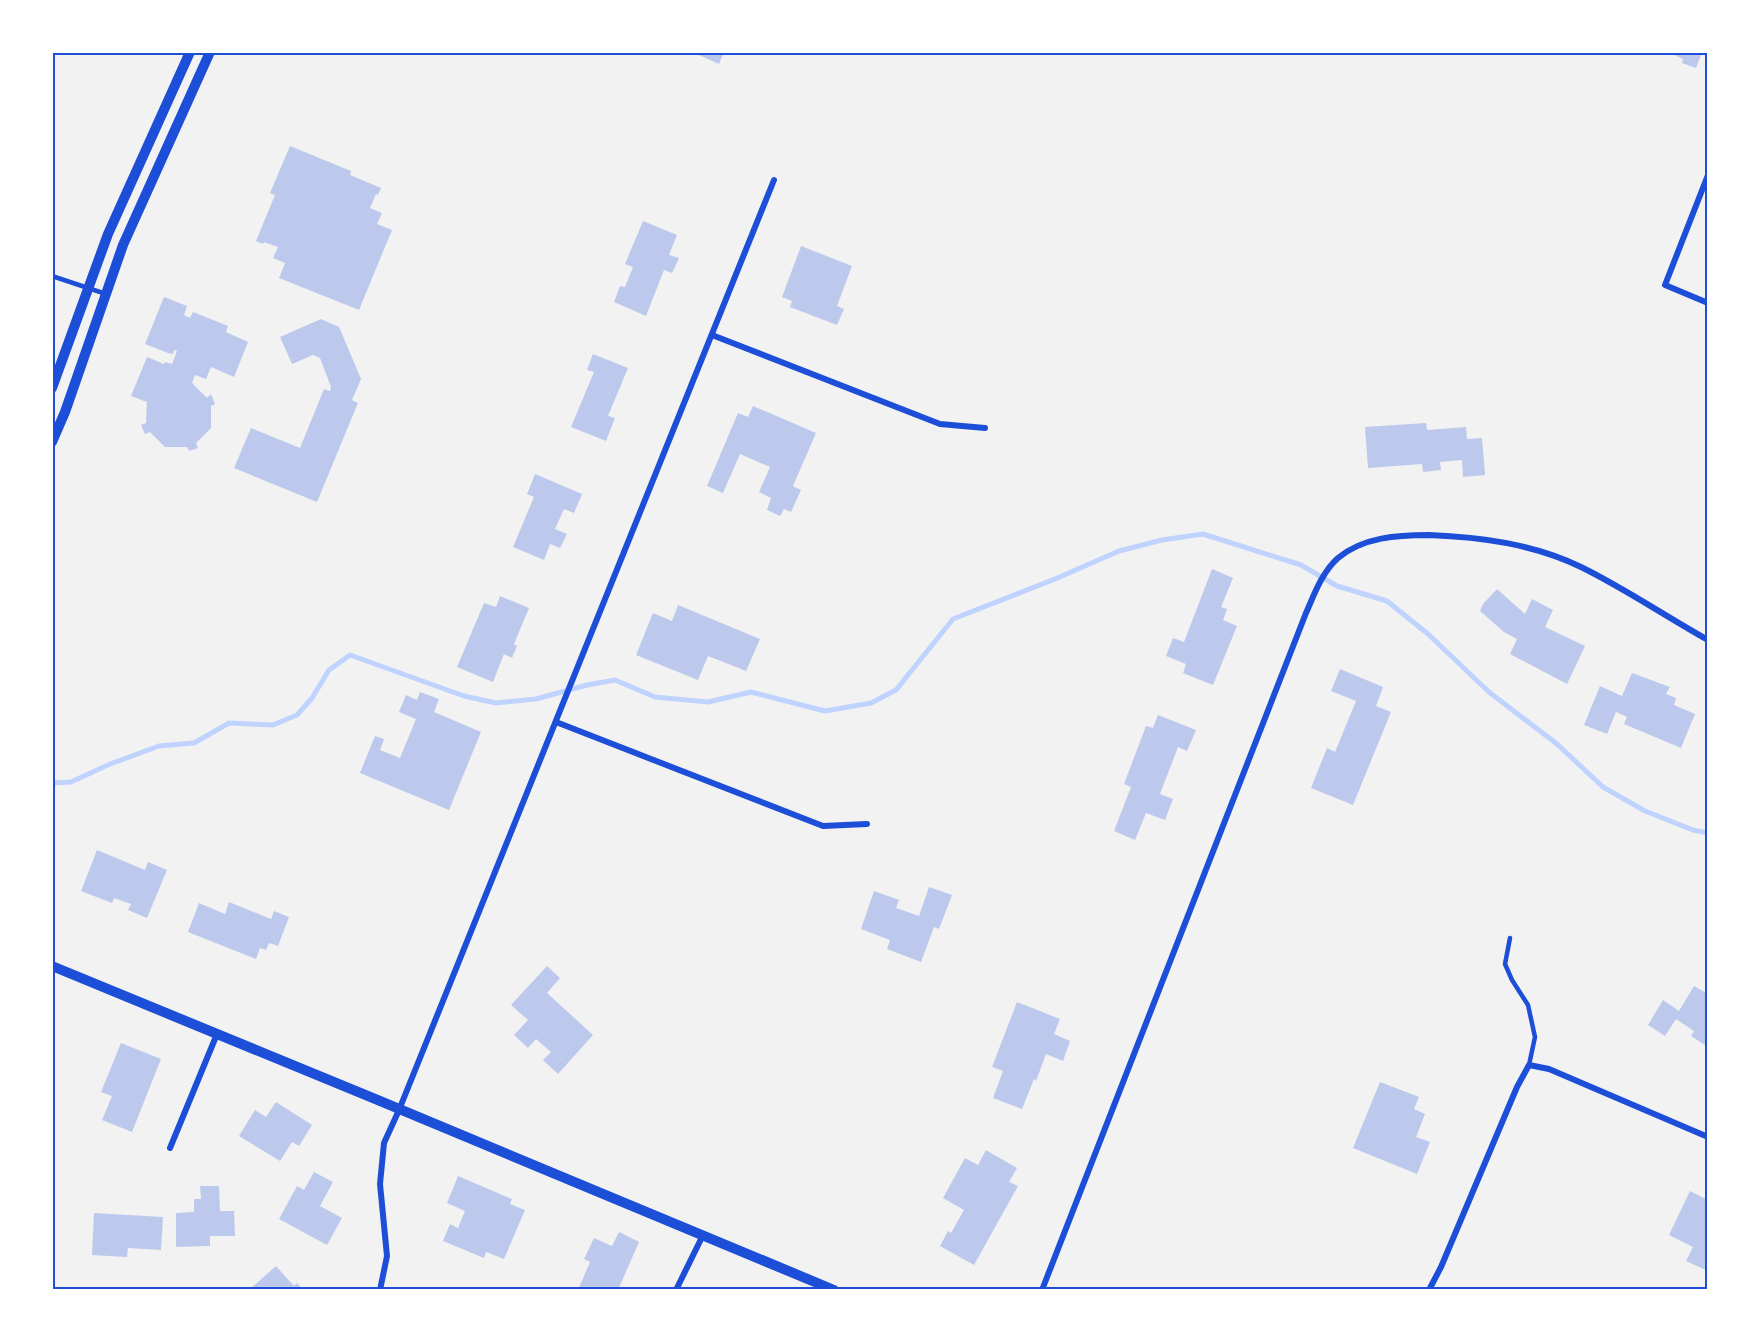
<svg xmlns="http://www.w3.org/2000/svg" width="1760" height="1342" font-family="'Noto Sans',sans-serif">
<style>
.lines{fill:none;stroke-linecap:round;stroke-linejoin:round}
.stream{stroke:#bfd3fe;stroke-width:5}
.building{fill:#bdc9ec}
.service{stroke:#1d4ed8;stroke-width:4.5}
.minor{stroke:#1d4ed8;stroke-width:6}
.tertiary{stroke:#1d4ed8;stroke-width:10}
.neatline{fill:none;stroke:#1d4ed8;stroke-width:2}
</style>
<rect width="100%" height="100%" fill="#f2f2f2"/>
<g class="lines">
<path class="stream" d="M52,783L71,782L110,764L159,746L194,743L229,723L273,725L297,715L312,698L329,670L350,655L464,696L496,703L536,699L587,685L615,680L655,697L708,702L751,692L825,711L871,703L896,690L953,619L1055,579L1119,551L1162,540L1203,534L1301,565L1337,586L1387,601L1428,634L1489,692L1557,744L1603,787L1645,811L1693,830L1708,833"/>
</g>
<path class="building" d="M692,52H724L719,64Z
M1668,52H1702L1696,68L1682,63L1683,59Z
M290,146L351,171L350,175L381,188L378,195L376,194L370,208L382,213L377,224L392,230L359,310L279,278L285,263L273,258L278,247L264,242L263,244L256,241L275,195L270,193Z
M643,221L677,235L669,255L679,258L672,273L664,270L646,316L614,302L620,286L625,287L633,267L625,264Z
M801,246L852,266L837,306L844,309L837,325L790,307L792,301L782,297Z
M164,297L187,306L184,315L190,318L193,312L228,326L226,332L248,342L234,377L211,367L206,379L195,375L192,383L207,398L211,394L215,404L211,406V428L196,443L198,448L189,451L187,447H165L150,432L145,434L141,425L146,423L147,402L131,396L147,357L164,364L165,362L172,364L177,351L174,350L173,354L168,353L145,344Z
M321,319L339,327L361,379L352,400L358,403L317,502L234,468L251,428L300,448L324,389L330,391L331,387L320,358L313,355L292,364L280,337Z
M593,354L628,368L608,416L615,418L606,441L571,427L594,372L587,370Z
M753,406L816,433L793,486L801,490L791,512L784,509L780,516L767,510L771,498L759,492L770,467L740,454L723,493L707,486L738,413L748,417Z
M1426,423L1427,430L1466,427L1467,439L1482,438L1485,475L1463,477L1462,460L1440,462L1441,470L1423,472L1422,464L1368,468L1365,427Z
M535,474L582,494L574,513L564,509L555,529L567,534L560,548L550,544L544,560L513,547L534,497L527,494Z
M1212,569L1233,578L1221,607L1227,609L1223,620L1237,626L1213,685L1183,673L1186,664L1166,656L1173,638L1184,642Z
M1497,589L1525,614L1532,599L1553,610L1545,627L1585,646L1567,684L1510,654L1517,639L1504,632L1480,611L1483,604Z
M500,596L529,608L514,644L517,646L512,658L504,654L493,682L457,667L484,603L496,607Z
M678,605L760,639L746,671L708,656L698,680L636,655L653,613L672,621Z
M1340,669L1383,687L1376,706L1391,712L1353,805L1311,788L1327,748L1335,752L1356,701L1331,691Z
M1632,673L1670,687L1666,694L1676,698L1674,705L1695,714L1681,748L1624,724L1627,717L1616,712L1607,734L1584,725L1600,686L1622,696Z
M420,692L439,699L434,712L481,732L449,810L360,773L375,736L384,739L380,750L400,758L416,719L399,712L406,695L417,700Z
M1158,715L1196,730L1187,751L1178,747L1160,794L1173,799L1165,820L1146,813L1135,840L1114,831L1131,787L1124,784L1146,726L1153,728Z
M97,850L145,870L148,862L167,870L147,918L128,910L131,904L114,898L112,903L81,891Z
M929,887L952,895L939,929L934,927L921,962L887,949L890,940L861,929L874,891L899,900L896,908L919,916Z
M229,902L271,919L274,911L289,917L278,946L269,943L266,950L260,948L256,959L188,932L199,903L225,914Z
M547,966L560,978L547,993L593,1035L558,1074L543,1060L551,1052L536,1039L528,1048L514,1035L528,1020L511,1005Z
M1694,986L1708,994V1047L1691,1036L1694,1031L1676,1019L1665,1036L1648,1025L1663,1000L1679,1011Z
M1017,1002L1060,1019L1054,1034L1070,1041L1063,1061L1046,1054L1036,1081L1034,1079L1022,1109L993,1098L1003,1071L992,1067Z
M121,1043L161,1059L132,1132L102,1120L112,1096L101,1092Z
M1380,1082L1419,1097L1414,1109L1425,1114L1416,1137L1430,1142L1417,1174L1353,1148Z
M276,1102L312,1125L299,1146L292,1142L280,1161L239,1136L255,1110L266,1117Z
M986,1150L1017,1168L1009,1182L1018,1186L974,1265L940,1246L948,1231L951,1233L964,1210L943,1198L965,1158L978,1165Z
M314,1172L333,1182L320,1206L342,1218L327,1245L279,1219L297,1186L304,1190Z
M458,1176L512,1199L510,1204L525,1210L504,1259L486,1252L484,1258L443,1241L450,1224L458,1228L465,1211L447,1203Z
M200,1186H219L220,1211H234L235,1236H210V1246L176,1247V1213L194,1212V1199H201Z
M1690,1191L1708,1200V1271L1686,1261L1693,1247L1669,1235Z
M94,1213L163,1217L161,1250L128,1248L127,1257L92,1255Z
M619,1232L639,1242L618,1290H578L590,1262L584,1259L594,1238L612,1246Z
M276,1266L294,1286L297,1283L303,1290H249Z"/>
<g class="lines">
<path class="service" d="M52,276L106,294
M1510,938L1505,964L1512,980L1528,1005L1535,1037L1529,1065"/>
<path class="minor" d="M1708,175L1665,285L1708,303
M712,335L940,424L985,428
M556,722L823,826L867,824
M170,1148L217,1034
M380,1290L387,1256L380,1184L384,1143L399,1110L774,180
M676,1290L703,1235
M1042,1290L1306,613C1314,595 1322,572 1338,558C1363,537 1398,535 1429,535C1481,537 1534,544 1581,567C1624,588 1665,616 1708,640
M1429,1290L1441,1267L1517,1087L1529,1065L1549,1069L1708,1137"/>
<path class="tertiary" d="M52,388L108,234L190,52
M52,442L65,412L123,245L210,52
M52,966C313,1073 574,1181 834,1290"/>
</g>
<rect width="1760" height="1342" fill="none" stroke="#ffffff" stroke-width="108"/>
<rect x="54" y="54" width="1652" height="1234" class="neatline"/>
</svg>
